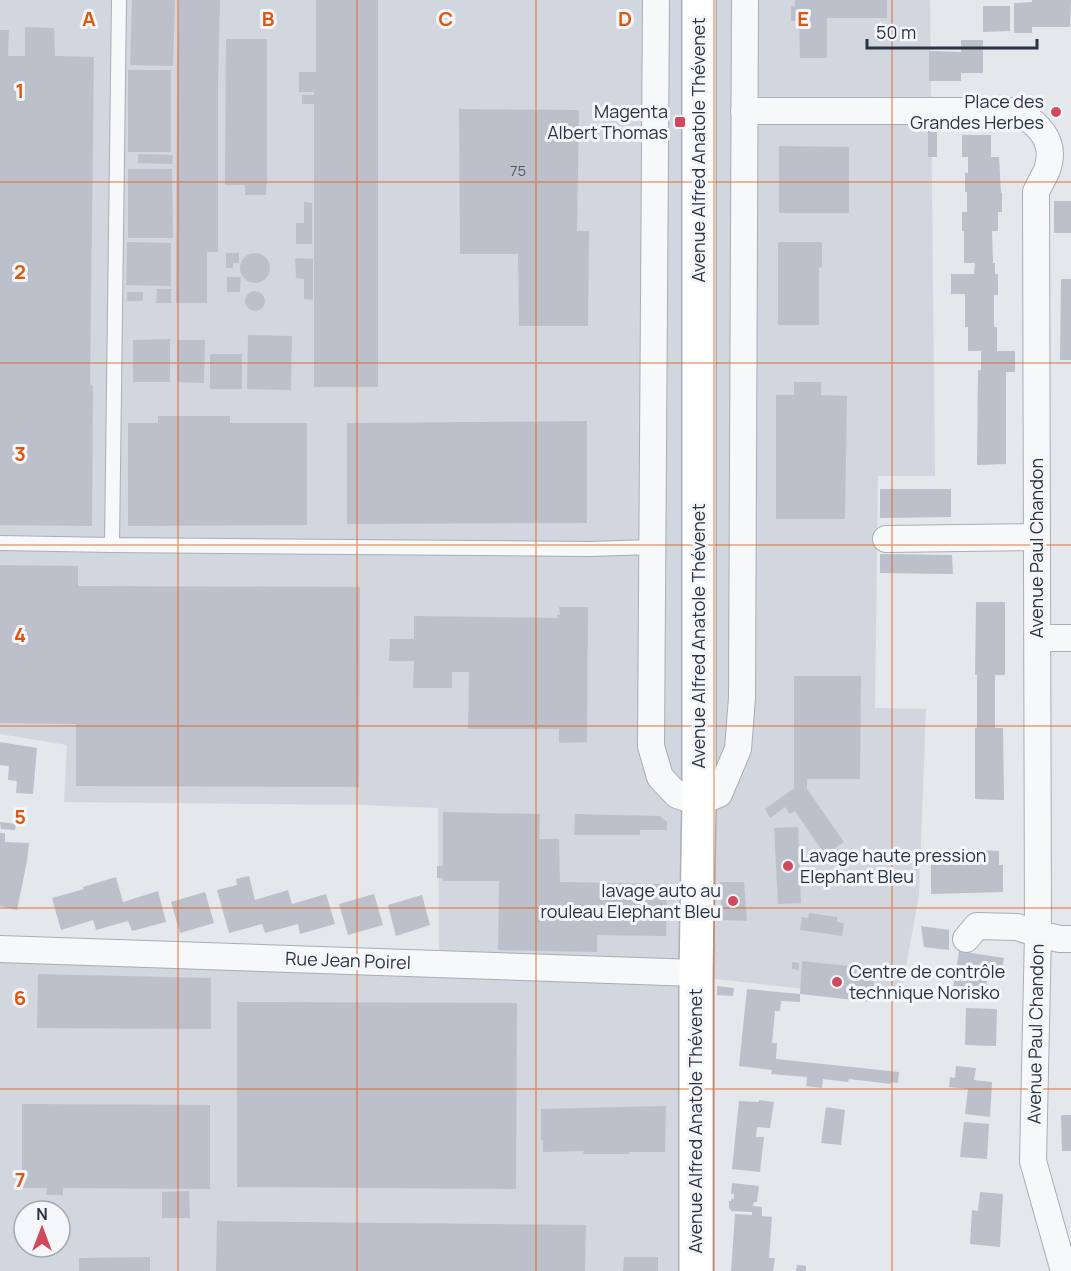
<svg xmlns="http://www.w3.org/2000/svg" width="1071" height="1271" font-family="Manrope,sans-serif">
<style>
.built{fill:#d2d6de;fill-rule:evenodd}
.building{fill:#bbc0ca}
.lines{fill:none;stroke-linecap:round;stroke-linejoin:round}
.lane-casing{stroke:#a9aeb7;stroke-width:16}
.street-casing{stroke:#a9aeb7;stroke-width:28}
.secondary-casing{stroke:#a9aeb7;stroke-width:36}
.lane{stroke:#f7f8fa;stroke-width:14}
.street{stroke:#f7f8fa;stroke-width:26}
.secondary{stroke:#fff;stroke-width:33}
.grid{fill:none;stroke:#df570f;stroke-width:1.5;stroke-opacity:0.55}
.poi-dot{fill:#d1495b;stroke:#f4f6f9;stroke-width:2}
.labels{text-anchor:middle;stroke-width:6;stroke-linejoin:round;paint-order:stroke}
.number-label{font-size:15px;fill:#4f5766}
.poi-label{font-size:18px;fill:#2b3445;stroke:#f4f6f9;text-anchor:end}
.street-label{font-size:18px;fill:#2b3445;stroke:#f4f6f9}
.grid-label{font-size:20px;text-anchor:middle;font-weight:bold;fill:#df570f;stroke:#f4f6f9;stroke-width:6;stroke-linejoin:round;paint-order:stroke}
</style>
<rect width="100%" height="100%" fill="#e4e7ec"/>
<path class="built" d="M0,0H930L935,476H878L875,708L926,709L919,895L900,1000L716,979L690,960L439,954L438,808L361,805L64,802L67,745L0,734Z
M0,961L682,980L681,1271H0ZM24,1211H60V1247H24Z"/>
<path class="building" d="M132,0H175L173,66L130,65Z
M179,0H220L218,83V252H207V303H176L177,83Z
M316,0H378V387H314V104H302V95H314V92H299V72H316Z
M795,0H887V18H827V58H800L799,21H791V6H795Z
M1032,0H1071L1070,27H1032V33H1014V3L1032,2Z
M983,6H1010V31L983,32Z
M25,27L54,28L55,56L94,57L90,385L93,386L92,526L0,525V30H9L8,56H25Z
M226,39H267V185H266V195H245V185H225Z
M961,40H983V73H961V81H929V51L961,52Z
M128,70H171V152H128Z
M459,109L579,110L577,231H589L588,326H519L518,254H460Z
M928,131H937V157H928Z
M962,135H991V157H999L1001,193H1002V212H998V231H992L993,263H995V274H998V295H994V327H997V351H1015V372H1006V464L977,465L978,370H981V351H968V327H965V294H951V274H974L975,263H964V231H962V212H967V192H965V173H968V157H962Z
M779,146L849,147V213H779Z
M138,154L173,155L172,164L138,163Z
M128,169H172L173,238H128Z
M1054,201H1071V233H1054Z
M304,202L312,203V244H296V223H304Z
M127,242L171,243V286L126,285Z
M778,242H822V267L819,268V325H778Z
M226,253H239V263H233V268H226Z
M240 268a15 15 0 1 1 30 0a15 15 0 1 1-30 0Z
M295,258L313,259V300L304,299V279L296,278Z
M227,277H241L240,292H227Z
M1061,279H1071V360H1060Z
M157,289H171V303H156Z
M245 301a10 10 0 1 1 20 0a10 10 0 1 1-20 0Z
M127,292H143V301H127Z
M248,335L292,336L291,390L247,389Z
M170,339V382H133V340Z
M177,340H205L204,383L177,382Z
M210,354H242V389H210Z
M794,382H821V395L847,396L845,519H776V395H794Z
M158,416H230V423H307V525L128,526V423H158Z
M587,421V523L347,524V423Z
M880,489H951V517L880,518Z
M880,554L952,555L953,574L880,573Z
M0,565L78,566V586L360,587L359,787L76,786V724L0,723Z
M976,602H1005V675H995V728H1003L1004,800L975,799V728H977V675H975Z
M559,607H588L587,742L559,743V729H468L469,672H452V688H413L414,661H389L390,639H414V616L557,618V615H560Z
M794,676H861L860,779H807V789L844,842L825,855L795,811L790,814L785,807L770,818L765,809L794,788Z
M0,742L37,748L33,794L16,793L17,781L8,780L9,766L0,765Z
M443,812L540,814L539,839H559L560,882L667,884L666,936L597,935V952L498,950L499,881H443V878H437V866H443Z
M575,814L660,816L667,822V830H640V835H574Z
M0,822L16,824L15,830L1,829Z
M798,827L801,903L778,904L774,828Z
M0,833H5V842L29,843L27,861L17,910L0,906Z
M979,850L999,851V865H1003V892L931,894V865H979Z
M249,876L255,900L288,890L292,904L326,894L335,924L300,934L298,924L265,933L262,924L229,933L217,890L237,885L236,879Z
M116,877L123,902L158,891L166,922L132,931L128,921L96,930L93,920L61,930L52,898L84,889L83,887Z
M720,882H744L747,921L722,920Z
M205,892L214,923L180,933L171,902Z
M374,894L383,925L348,935L339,904Z
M422,895L430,925L396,936L388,905Z
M809,913L837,917V922L844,923L842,936L800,930L802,917L808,918Z
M921,926L949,930V950L924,947Z
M959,951L1004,958L1002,971L989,969L984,999L952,994Z
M802,961L875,969L872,1002L800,994V1002L781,1001L780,1011H775L772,1043H777L776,1059L899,1072L898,1083L891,1082V1084L849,1079L848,1082L823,1079L822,1088L806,1086L807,1077L771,1074L772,1070L739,1066L747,989L800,994Z
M792,962L799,963V970L792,969Z
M38,974L211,978V1029L37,1028Z
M717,986L734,988L733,996L717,995Z
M237,1002L517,1003L516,1189L237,1187Z
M966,1008L997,1009L996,1046L965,1045Z
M956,1066L976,1068L974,1080L992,1082L990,1117L965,1114L968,1089L949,1087L950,1077L955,1078Z
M759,1100L774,1102L770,1128L757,1127L756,1137H764L760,1172L732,1169L739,1101L759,1102Z
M22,1104L210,1105V1189L63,1188V1195H46L47,1188H22Z
M666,1106L665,1152H629V1154H583L584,1151L543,1152V1140H541V1109Z
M826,1107L845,1110L841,1145L821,1143Z
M1061,1115H1071V1151H1062Z
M964,1122L989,1124L987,1159L960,1157Z
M732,1183L759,1186L757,1202H754L753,1206L762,1207V1216L772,1217L769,1258H775L773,1271H731L735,1214L752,1215V1212L731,1211V1209H729V1201H731L732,1198L734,1199V1194H731Z
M189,1191L190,1218H162V1192Z
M980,1192L1003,1194L1000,1247L970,1244L972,1210L978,1211Z
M217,1221L586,1225L585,1271H216Z
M150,1257V1271H79V1258Z
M624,1257H658V1271H623Z
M797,1265L806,1266V1271H796Z"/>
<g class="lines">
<defs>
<path id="lane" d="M119,0L112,545L589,549L653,547
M0,543L112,545"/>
<path id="street" d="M656,0L651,746L660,777L677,795L699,802L719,794L738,749L742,698L745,0
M744,111H1017C1039,124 1057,142 1047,170C1044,177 1039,185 1036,192L1038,934L1033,1161L1064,1271
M886,539L1037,537
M1037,638H1071
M966,939L977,926L1017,927L1038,934L1060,939H1071
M0,949L696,973"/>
<path id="secondary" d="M696,1271V973L699,802V0"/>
</defs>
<use href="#lane" class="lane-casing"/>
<use href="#street" class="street-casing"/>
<use href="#secondary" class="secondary-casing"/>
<use href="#lane" class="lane"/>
<use href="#street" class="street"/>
<use href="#secondary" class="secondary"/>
</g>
<path class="grid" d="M178,0V1271M357,0V1271M536,0V1271M714,0V1271M892,0V1271M0,182H1071M0,363H1071M0,545H1071M0,726H1071M0,908H1071M0,1089H1071"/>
<g class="poi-dot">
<circle cx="1056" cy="112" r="6"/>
<rect x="674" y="116" width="12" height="12" rx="3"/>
<circle cx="788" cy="866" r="6"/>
<circle cx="733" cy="901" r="6"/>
<circle cx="837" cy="982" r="6"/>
</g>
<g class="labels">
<g class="number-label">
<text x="518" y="176">75</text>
</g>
<g class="poi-label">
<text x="1044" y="108">Place des<tspan x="1044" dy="21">Grandes Herbes</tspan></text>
<text x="668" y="118">Magenta<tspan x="668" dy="21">Albert Thomas</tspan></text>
<text x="800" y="862" text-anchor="start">Lavage haute pression<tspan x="800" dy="21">Elephant Bleu</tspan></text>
<text x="721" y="897">lavage auto au<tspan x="721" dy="21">rouleau Elephant Bleu</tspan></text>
<text x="849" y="978" text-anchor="start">Centre de contrôle<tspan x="849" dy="21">technique Norisko</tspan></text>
</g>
<g class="street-label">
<text transform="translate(699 150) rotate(-90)" y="6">Avenue Alfred Anatole Thévenet</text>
<text transform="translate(1037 548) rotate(-90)" y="6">Avenue Paul Chandon</text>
<text transform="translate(699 636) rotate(-90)" y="6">Avenue Alfred Anatole Thévenet</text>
<text transform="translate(348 961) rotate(2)" y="6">Rue Jean Poirel</text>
<text transform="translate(1036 1034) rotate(-89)" y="6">Avenue Paul Chandon</text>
<text transform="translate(696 1121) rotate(-90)" y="6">Avenue Alfred Anatole Thévenet</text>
</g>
</g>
<g class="grid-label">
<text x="89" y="26">A</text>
<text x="268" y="26">B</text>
<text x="446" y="26">C</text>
<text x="625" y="26">D</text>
<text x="803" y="26">E</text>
<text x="20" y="98">1</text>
<text x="20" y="279">2</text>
<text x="20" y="461">3</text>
<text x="20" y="642">4</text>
<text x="20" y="824">5</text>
<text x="20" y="1005">6</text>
<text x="20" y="1187">7</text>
</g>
<g transform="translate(42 1229)"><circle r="28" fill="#f4f6f9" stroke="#a4a8b1" stroke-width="1.5"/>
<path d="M0-4.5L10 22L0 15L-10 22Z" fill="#d1495b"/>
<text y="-9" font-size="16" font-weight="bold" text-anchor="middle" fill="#2b3445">N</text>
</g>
<path d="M867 39v9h170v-9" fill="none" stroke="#2b3445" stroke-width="3"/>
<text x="876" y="39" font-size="18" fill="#2b3445" stroke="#f4f6f9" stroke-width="4.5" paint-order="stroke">50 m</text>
</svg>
